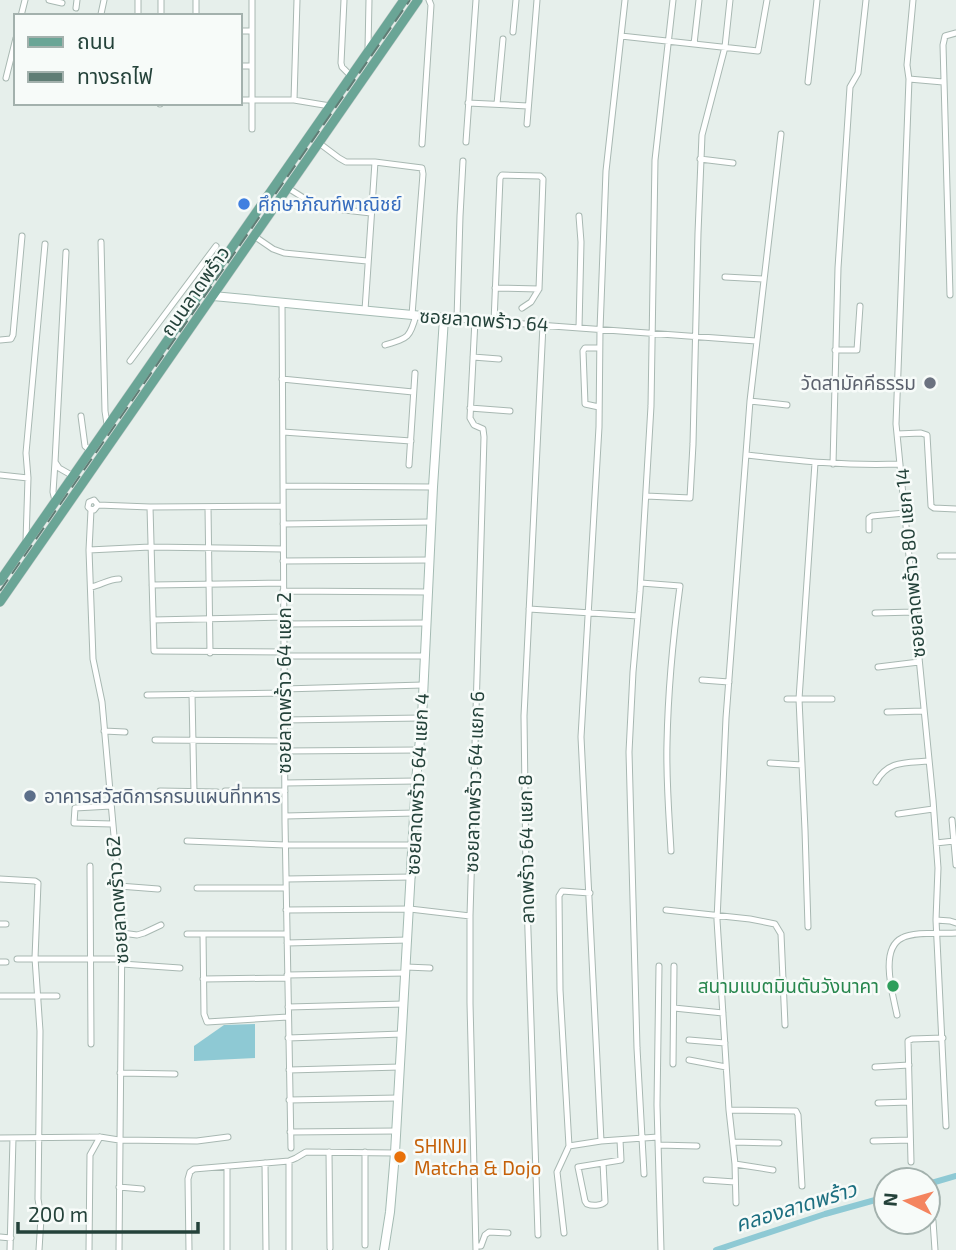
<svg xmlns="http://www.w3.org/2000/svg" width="956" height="1250" font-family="'Exo 2','Noto Sans Thai',sans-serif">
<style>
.water{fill:#8ec9d4}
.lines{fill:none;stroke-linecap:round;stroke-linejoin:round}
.canal{stroke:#8ec9d4;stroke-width:6}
.street-casing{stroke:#a8b8b2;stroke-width:7}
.secondary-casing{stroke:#a4bbb3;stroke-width:10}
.primary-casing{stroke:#c2cac8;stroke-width:10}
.street{stroke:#fff;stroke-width:5}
.secondary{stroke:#fff;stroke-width:8}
.primary{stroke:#6aa596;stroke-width:9}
.rail{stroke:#5f7d75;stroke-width:2;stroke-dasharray:14 7;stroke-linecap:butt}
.shop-dot{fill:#3f7fe0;stroke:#f7fbf9;stroke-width:2.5}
.worship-dot{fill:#6b7280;stroke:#f7fbf9;stroke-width:2.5}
.service-dot{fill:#5c6f8a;stroke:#f7fbf9;stroke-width:2.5}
.leisure-dot{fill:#2e9e5b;stroke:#f7fbf9;stroke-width:2.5}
.food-dot{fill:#e8710a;stroke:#f7fbf9;stroke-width:2.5}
.labels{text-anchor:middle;stroke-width:5;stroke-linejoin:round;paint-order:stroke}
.shop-label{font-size:19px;fill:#366cbe;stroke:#f7fbf9;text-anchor:start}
.street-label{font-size:19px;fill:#24423a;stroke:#f7fbf9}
.worship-label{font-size:19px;fill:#5b616d;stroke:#f7fbf9;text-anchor:end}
.service-label{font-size:19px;fill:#4e5e75;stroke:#f7fbf9;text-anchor:start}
.leisure-label{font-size:19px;fill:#27864d;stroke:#f7fbf9;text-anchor:end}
.food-label{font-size:19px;fill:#c56008;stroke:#f7fbf9;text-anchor:start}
.water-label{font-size:21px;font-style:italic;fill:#1c6f80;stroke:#f7fbf9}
</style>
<rect width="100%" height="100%" fill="#e6efeb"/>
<path class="water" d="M255,1024V1058L194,1061V1046L224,1025Z"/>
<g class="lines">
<path class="canal" d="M928,1184L956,1176
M716,1250L825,1214L886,1197"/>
<defs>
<path id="street" d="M49,0L62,3
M252,0V129
M297,0L294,100L330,106
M344,0L341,63L342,67L351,76
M913,0L907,65L909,79L896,424L933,800L938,868L936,920L946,1126
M76,8L77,0
M101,14L104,0
M21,16L25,0
M138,16V0
M161,16V0
M196,16V0
M240,31H252
M513,32L516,0
M621,36L758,51L767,0
M694,44L699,0
M368,49L369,0
M240,66H252
M6,78L16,38
M909,79L943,82
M808,82L817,0
M240,100H294
M468,103L528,106
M160,104V103
M497,104L503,39
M527,124L537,0
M466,142L476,0
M319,143L339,158L346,162H375L422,168L423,174L412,315
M422,144L431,5L429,0
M700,159L733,163
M288,188L318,207L371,213
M254,236L273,249L284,253L367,261
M101,242L105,411L107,424
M66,252L55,462L59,468L73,476
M725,277L763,279
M495,288L539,289
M950,295L943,45L945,36L956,33
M282,303L285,822L291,1148
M365,310L375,162
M444,318L756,341
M457,319L460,216L463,161
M475,320L470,418L474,425L483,429L484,437L470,916V1003L476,1250
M494,322L500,178L502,175L540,176L543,179L539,289L531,302L522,308
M579,328L581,242L579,216
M0,340L11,339L13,335L22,236
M385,345C408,338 410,338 416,315
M835,350H857L860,306
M473,357L499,359
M130,361L216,246
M282,379L413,392
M750,401L787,405
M599,407L585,404L583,351L585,348H599
M470,408L510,411
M81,416L85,446L91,451
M283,432L411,441
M897,434L921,433L927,435L931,506L934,508L956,509
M747,455C800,461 846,466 900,464
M55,462L53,492L55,501
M833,464L838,268L850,87L858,73L866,0
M409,465L415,373
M0,475L28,478
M283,486L433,487
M646,496L690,498L693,444L698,233L702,135L725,47L730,0
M98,505L94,510L90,509L88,507L89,502L94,500L98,505L150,507L283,506
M150,507L154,651L284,652
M208,507L210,653
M91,510L89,550L93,659L102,702L122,925L119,1250
M283,524L431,522
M869,530V518L872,516L905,513
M26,541L28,478L26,453L45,244
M89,550L150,547L283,549
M940,556H956
M283,561L430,560
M641,583L680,586C673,638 668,690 667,743C666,779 669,815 671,851
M152,585L283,583
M91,587C101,585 109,579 119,579
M283,591L428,592
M529,609L638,616
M875,613L914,612
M153,620L284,617
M284,624L427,623
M284,656H424
M878,667L919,662
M702,680L729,682
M284,689L423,685
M192,694L194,793
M147,695L284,693
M787,699H832
M887,712L924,711
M284,720L422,718
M104,731L125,732
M155,740L284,741
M284,751L419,750
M770,763L802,765
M876,782C888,760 906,763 929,761
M285,783L416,781
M160,791L217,792
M225,791H285
M111,806L75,808L74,823L112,824
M898,814L933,809
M285,816L415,813
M952,820L956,865
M187,841L285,845H413
M936,843L954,841
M90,866L91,1044
M0,879L35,881L38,883L35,958L40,1031L38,1199L41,1218L39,1250
M286,879L412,877
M119,886L158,889
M197,888H286
M286,910L410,909L470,916
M666,910L750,919L775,924L781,934L785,1025
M936,920L950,921L956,923
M0,924H6
M808,927L805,830L799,699L815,463
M122,933L137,935L144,933L161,925
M187,934H287
M203,934L204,1014L207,1022L288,1017
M287,943L408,940
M17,959H122
M0,962H6
M122,964L180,968
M659,966L657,1105L661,1250
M406,967L430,968
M287,975L406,973
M203,979L287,978
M0,996H57
M288,1007L404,1004
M674,1008L723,1013
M897,1015C893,995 879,949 902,938C914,931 942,934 956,933
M288,1038L402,1034
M689,1040L725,1043
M689,1060L726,1067
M673,1064L674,966
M875,1067L909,1065
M289,1070L400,1067
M120,1073L175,1074
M289,1100L398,1098
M878,1103L909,1102
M729,1110L796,1111L798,1115L802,1186
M290,1132L396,1131
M0,1138L100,1137L119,1140L197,1141L228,1137
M601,1141L581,737L599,427L600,330L606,171L625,0
M873,1141L910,1140
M733,1142L779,1143
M658,1145L697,1146
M569,1146L601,1141L658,1137
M329,1152L330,1248
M289,1161V1250
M911,1162L908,1041L912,1039L943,1038
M265,1163L266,1250
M603,1163L605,1202C601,1206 592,1206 587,1204L585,1201L578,1167L621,1160L620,1140
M735,1164L773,1170
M227,1167V1250
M644,1174L637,1048L629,752L633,672L640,592L651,406L655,160L673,0
M706,1180L735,1182
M119,1187L142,1189
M736,1203L735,1164L729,1110L717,920L726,718L750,401L781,134
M933,1221L935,1250
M564,1233L557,1172L569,1146L560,990L559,896L562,891L590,893
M538,1235L526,871L524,716L543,325
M0,1237L11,1238
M365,1245V1152
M476,1246H481L485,1235L489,1232L508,1233
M10,1250L13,1138
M89,1250L90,1155L100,1137
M189,1250L188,1179L190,1172L194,1169L289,1161L296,1158L306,1152L395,1153"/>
<path id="secondary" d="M213,296L444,318L433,487L422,718L416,781L395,1153L390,1212L384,1250"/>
<path id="primary" d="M0,581L404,0
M0,602L418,0"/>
</defs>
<use href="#street" class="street-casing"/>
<use href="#secondary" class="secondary-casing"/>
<use href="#primary" class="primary-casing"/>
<use href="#street" class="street"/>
<use href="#secondary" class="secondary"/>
<use href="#primary" class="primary"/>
<path class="rail" d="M0,591L410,0"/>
</g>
<circle class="shop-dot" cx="244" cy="204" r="7"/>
<circle class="worship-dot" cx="930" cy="383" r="7"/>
<circle class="service-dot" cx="30" cy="796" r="7"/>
<circle class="leisure-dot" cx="893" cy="986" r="7"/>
<circle class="food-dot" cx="400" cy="1157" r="7"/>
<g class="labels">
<g class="shop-label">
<text x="258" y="211">ศึกษาภัณฑ์พาณิชย์</text>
</g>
<g class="street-label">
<text transform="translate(195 291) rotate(-55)" y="7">ถนนลาดพร้าว</text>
<text transform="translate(484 320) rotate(4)" y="7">ซอยลาดพร้าว 64</text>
<text transform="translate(910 563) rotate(-95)" y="7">ซอยลาดพร้าว 80 แยก 14</text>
<text transform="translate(284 683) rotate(-90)" y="7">ซอยลาดพร้าว 64 แยก 2</text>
<text transform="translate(474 782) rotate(-88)" y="7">ซอยลาดพร้าว 64 แยก 6</text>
<text transform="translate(417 784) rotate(-87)" y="7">ซอยลาดพร้าว 64 แยก 4</text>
<text transform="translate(526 849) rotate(-91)" y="7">ลาดพร้าว 64 แยก 8</text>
<text transform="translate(117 900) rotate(-94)" y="7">ซอยลาดพร้าว 62</text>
</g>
<g class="worship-label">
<text x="916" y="390">วัดสามัคคีธรรม</text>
</g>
<g class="service-label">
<text x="44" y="803">อาคารสวัสดิการกรมแผนที่ทหาร</text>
</g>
<g class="leisure-label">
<text x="879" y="993">สนามแบตมินตันวังนาคา</text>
</g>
<g class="food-label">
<text x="414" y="1153">SHINJI<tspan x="414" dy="22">Matcha &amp; Dojo</tspan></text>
</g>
<g class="water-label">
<text transform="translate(796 1207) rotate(-17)" y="7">คลองลาดพร้าว</text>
</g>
</g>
<rect x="14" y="14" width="228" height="91" fill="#f7fbf9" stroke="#a3b1ad" stroke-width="2"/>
<rect x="28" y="37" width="35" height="10" fill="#6aa596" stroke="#a3b1ad" stroke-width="2"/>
<text x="77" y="49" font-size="21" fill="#24423a">ถนน</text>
<rect x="28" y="72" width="35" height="10" fill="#5f7d75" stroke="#a3b1ad" stroke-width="2"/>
<text x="77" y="84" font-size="21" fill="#24423a">ทางรถไฟ</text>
<g transform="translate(907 1201) rotate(275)"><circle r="33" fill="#f7fbf9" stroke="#a3b1ad" stroke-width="2"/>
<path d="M0-5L12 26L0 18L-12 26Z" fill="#f4845f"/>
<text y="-10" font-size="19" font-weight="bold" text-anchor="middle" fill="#24423a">N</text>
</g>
<path d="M18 1222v10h180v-10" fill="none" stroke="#24423a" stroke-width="3.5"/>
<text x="28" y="1222" font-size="21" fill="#24423a" stroke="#f7fbf9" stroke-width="5" paint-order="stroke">200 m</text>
</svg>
